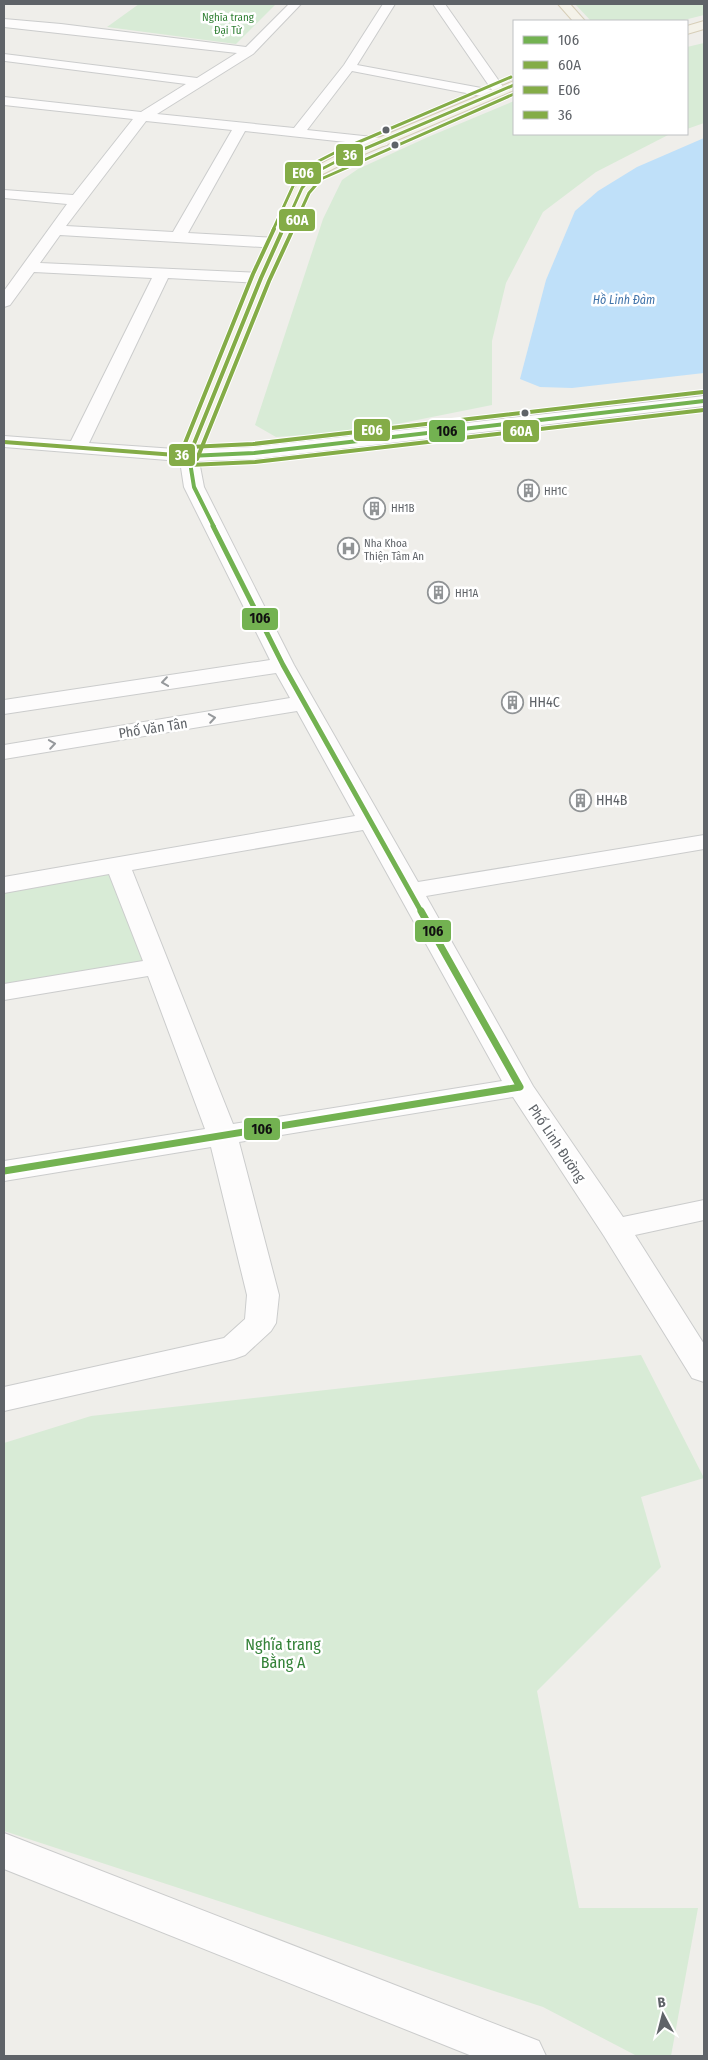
<svg xmlns="http://www.w3.org/2000/svg" width="708" height="2060" font-family="'Fira Sans Condensed',sans-serif">
<style>
.green{fill:#d8ebd6}
.water{fill:#bfe0f9}
.lines{fill:none;stroke-linecap:round;stroke-linejoin:round}
.minor-casing{stroke:#cbcccc;stroke-width:2}
.major-casing{stroke:#d7ceb8;stroke-width:2}
.minor{fill:#fdfcfc;fill-rule:evenodd}
.major{fill:#f4f2e9;fill-rule:evenodd}
.bus-1-far2-casing{stroke:#fff;stroke-width:6}
.bus-1-far1-casing{stroke:#fff;stroke-width:8}
.bus-1-casing{stroke:#fff;stroke-width:11}
.bus-2-far1-casing{stroke:#fff;stroke-width:5}
.bus-2-casing{stroke:#fff;stroke-width:6}
.bus-3-far1-casing{stroke:#fff;stroke-width:5}
.bus-3-casing{stroke:#fff;stroke-width:6}
.bus-4-far1-casing{stroke:#fff;stroke-width:5}
.bus-4-casing{stroke:#fff;stroke-width:6}
.bus-1-far2{stroke:#73b251;stroke-width:4}
.bus-1-far1{stroke:#73b251;stroke-width:5}
.bus-1{stroke:#73b251;stroke-width:7}
.bus-2-far1{stroke:#84ac47;stroke-width:3}
.bus-2{stroke:#84ac47;stroke-width:4}
.bus-3-far1{stroke:#84ac47;stroke-width:3}
.bus-3{stroke:#84ac47;stroke-width:4}
.bus-4-far1{stroke:#84ac47;stroke-width:3}
.bus-4{stroke:#84ac47;stroke-width:4}
.oneway{stroke:#96999c}
.bus-dot{fill:#5f6368;stroke:#fff;stroke-width:2}
.labels{text-anchor:middle;stroke-width:5;stroke-linejoin:round;paint-order:stroke}
.far-park-label{font-size:11px;fill:#348238;stroke:#fff}
.far-poi-label{font-size:11px;fill:#5f6368;stroke:#fff;text-anchor:start}
.far-water-label{font-size:12px;font-style:italic;fill:#4174aa;stroke:#fff}
.poi-label{font-size:14px;fill:#5f6368;stroke:#fff;text-anchor:start}
.street-label{font-size:14px;fill:#5f6368;stroke:#fff}
.near-park-label{font-size:16px;fill:#348238;stroke:#fff}
.line-badge{stroke:#fff;stroke-width:2}
.badge-label{font-size:14px;text-anchor:middle;font-weight:bold;fill:#fff}
.pale-badge-label{font-size:14px;text-anchor:middle;font-weight:bold;fill:#111}
</style>
<rect width="100%" height="100%" fill="#efeeea"/>
<path class="green" d="M139,4H276L236,44L107,27Z
M575,4H704V15L680,21H591Z
M704,43V123L687,129V47Z
M514,101V134H670L596,172L543,212L506,283L492,341V405L362,431L276,437L255,425L323,219L342,180L358,169L428,137Z
M118,866L158,966L4,992V885Z
M641,1355L704,1478L641,1497L661,1567L537,1691L579,1908H698L671,2056H637L543,2007L4,1831V1443L91,1416Z"/>
<path class="water" d="M704,138V373L572,388L540,387L520,379L546,280L575,211L598,191L637,167Z"/>
<g class="lines">
<defs>
<path id="minor" d="M289,4H301L253,54L157,114L294,128L344,65L383,4H395L357,65L492,90L433,4H445L506,91L504,94L492,98L352,71L307,130L382,138L387,139L389,142L387,145L382,146L245,131L188,233L278,238L283,240L286,243L283,246L278,248L60,235L40,263L261,273L267,275L269,278L267,281L261,283L168,278L89,443L189,450L254,447L704,396V406L254,459L199,461L204,487L294,665L418,882L704,835V849L426,896L533,1086L623,1217L704,1200V1220L635,1235L704,1344V1382L692,1378L604,1236L513,1097L239,1142L279,1295L276,1323L271,1331L245,1355L234,1359L4,1411V1387L224,1338L245,1319L247,1295L211,1147L4,1181V1161L205,1129L148,976L4,1000V984L143,961L109,874L4,893V877L355,816L297,711L4,759V745L290,698L276,673L4,714V700L270,660L184,487L180,461L4,447V436L71,441L152,278L34,272L10,305L4,307V291L67,204L4,198V190L73,195L133,119L4,105V97L141,112L186,84L5,61L4,54L197,78L237,53L4,27V19L61,24L246,47ZM146,121L232,130L173,232L66,226ZM363,830L502,1081L233,1124L132,870Z
M4,1833L539,2041L546,2056H472L4,1869Z"/>
<path id="major" d="M558,4H570L585,21H573Z
M704,21V29L687,34V26Z
M514,81V90L348,161L321,175L309,189L269,278L198,456L196,460L189,462L182,460L180,456L253,278L295,188L311,169L338,155Z"/>
</defs>
<use href="#minor" class="minor-casing"/>
<use href="#major" class="major-casing"/>
<use href="#minor" class="minor"/>
<use href="#major" class="major"/>
<defs>
<path id="bus-1-far2" d="M189,456L194,487L214,527
M189,456L254,453L704,401"/>
<path id="bus-1-far1" d="M213,526L283,665L422,913"/>
<path id="bus-1" d="M421,911L520,1087
M4,1171L520,1087"/>
<path id="bus-2-far1" d="M292,230L309,193L321,179L514,94"/>
<path id="bus-2" d="M197,459L269,281L293,229
M189,465L255,462L704,410"/>
<path id="bus-3-far1" d="M273,230L294,184L309,166L340,150L511,77"/>
<path id="bus-3" d="M189,447L253,444L703,392
M181,453L253,274L274,229"/>
<path id="bus-4-far1" d="M283,230L302,188L316,172L343,158L514,85"/>
<path id="bus-4" d="M4,442L189,456L261,278L283,229"/>
</defs>
<use href="#bus-1-far2" class="bus-1-far2-casing"/>
<use href="#bus-1-far1" class="bus-1-far1-casing"/>
<use href="#bus-1" class="bus-1-casing"/>
<use href="#bus-2-far1" class="bus-2-far1-casing"/>
<use href="#bus-2" class="bus-2-casing"/>
<use href="#bus-3-far1" class="bus-3-far1-casing"/>
<use href="#bus-3" class="bus-3-casing"/>
<use href="#bus-4-far1" class="bus-4-far1-casing"/>
<use href="#bus-4" class="bus-4-casing"/>
<use href="#bus-1-far2" class="bus-1-far2"/>
<use href="#bus-1-far1" class="bus-1-far1"/>
<use href="#bus-1" class="bus-1"/>
<use href="#bus-2-far1" class="bus-2-far1"/>
<use href="#bus-2" class="bus-2"/>
<use href="#bus-3-far1" class="bus-3-far1"/>
<use href="#bus-3" class="bus-3"/>
<use href="#bus-4-far1" class="bus-4-far1"/>
<use href="#bus-4" class="bus-4"/>
</g>
<defs><path id="oneway-chevron" d="M-2-3.5L2.5 0L-2 3.5" fill="none" stroke-width="1.6" stroke-linecap="round" stroke-linejoin="round" transform="scale(1.25)"/></defs>
<g class="oneway">
<use href="#oneway-chevron" transform="translate(165 682) rotate(172)"/>
<use href="#oneway-chevron" transform="translate(212 718) rotate(-9)"/>
<use href="#oneway-chevron" transform="translate(52 744) rotate(-9)"/>
</g>
<defs>
<symbol id="building-ring" viewBox="-11 -11 22 22"><circle r="9.5" fill="#fff" stroke="#919496" stroke-width="1.5"/><path d="M-4-6H4V6H1V3H-1V6H-4ZM-2.5-4.3h1.7v1.8h-1.7ZM.8-4.3h1.7v1.8H.8ZM-2.5-1h1.7V.8h-1.7ZM.8-1h1.7V.8H.8Z" fill="#919496"/></symbol>
<symbol id="hospital-ring" viewBox="-11 -11 22 22"><circle r="9.5" fill="#fff" stroke="#919496" stroke-width="1.5"/><path d="M-5-5h3v3.5h4V-5h3V5h-3V1.5h-4V5h-3Z" fill="#919496"/></symbol>
</defs>
<g fill-rule="evenodd">
<use href="#building-ring" x="516" y="478" width="25" height="25"/>
<use href="#building-ring" x="362" y="496" width="25" height="25"/>
<use href="#hospital-ring" x="336" y="536" width="25" height="25"/>
<use href="#building-ring" x="426" y="580" width="25" height="25"/>
<use href="#building-ring" x="500" y="690" width="25" height="25"/>
<use href="#building-ring" x="568" y="788" width="25" height="25"/>
</g>
<g class="bus-dot">
<circle cx="386" cy="130" r="4.5"/>
<circle cx="395" cy="145" r="4.5"/>
<circle cx="525" cy="413" r="4.5"/>
</g>
<g class="labels">
<g class="far-park-label">
<text x="228" y="21">Nghĩa trang<tspan x="228" dy="13">Đại Từ</tspan></text>
</g>
<g class="far-poi-label">
<text x="544" y="495">HH1C</text>
<text x="391" y="512">HH1B</text>
<text x="364" y="547">Nha Khoa<tspan x="364" dy="13">Thiện Tâm An</tspan></text>
<text x="455" y="597">HH1A</text>
</g>
<g class="far-water-label">
<text x="624" y="304">Hồ Linh Đàm</text>
</g>
<g class="poi-label">
<text x="529" y="707">HH4C</text>
<text x="596" y="805">HH4B</text>
</g>
<g class="street-label">
<text transform="translate(153 728) rotate(-9)" y="5">Phố Văn Tân</text>
<text transform="translate(557 1143) rotate(56)" y="5">Phố Linh Đường</text>
</g>
<g class="near-park-label">
<text x="283" y="1650">Nghĩa trang<tspan x="283" dy="18">Bằng A</tspan></text>
</g>
</g>
<g class="line-badge">
<rect x="335" y="143" width="29" height="24" rx="5" fill="#84ac47"/>
<rect x="284" y="161" width="38" height="24" rx="5" fill="#84ac47"/>
<rect x="278" y="208" width="38" height="24" rx="5" fill="#84ac47"/>
<rect x="353" y="418" width="38" height="24" rx="5" fill="#84ac47"/>
<rect x="428" y="419" width="38" height="24" rx="5" fill="#73b251"/>
<rect x="502" y="419" width="38" height="24" rx="5" fill="#84ac47"/>
<rect x="168" y="443" width="28" height="24" rx="5" fill="#84ac47"/>
<rect x="241" y="607" width="38" height="24" rx="5" fill="#73b251"/>
<rect x="414" y="919" width="38" height="24" rx="5" fill="#73b251"/>
<rect x="243" y="1117" width="38" height="24" rx="5" fill="#73b251"/>
</g>
<g class="badge-label">
<text x="350" y="160">36</text>
<text x="303" y="178">E06</text>
<text x="297" y="225">60A</text>
<text x="372" y="435">E06</text>
<text x="521" y="436">60A</text>
<text x="182" y="460">36</text>
</g>
<g class="pale-badge-label">
<text x="447" y="436">106</text>
<text x="260" y="623">106</text>
<text x="433" y="936">106</text>
<text x="262" y="1134">106</text>
</g>
<rect width="708" height="2060" fill="none" stroke="#5f6368" stroke-width="10"/>
<rect x="513" y="20" width="175" height="115" fill="#ffffff" stroke="#bfc1c3"/>
<rect x="523" y="36" width="25" height="8" fill="#73b251" stroke="#bfc1c3"/>
<text x="558" y="45" font-size="15" fill="#5f6368">106</text>
<rect x="523" y="61" width="25" height="8" fill="#84ac47" stroke="#bfc1c3"/>
<text x="558" y="70" font-size="15" fill="#5f6368">60A</text>
<rect x="523" y="86" width="25" height="8" fill="#84ac47" stroke="#bfc1c3"/>
<text x="558" y="95" font-size="15" fill="#5f6368">E06</text>
<rect x="523" y="111" width="25" height="8" fill="#84ac47" stroke="#bfc1c3"/>
<text x="558" y="120" font-size="15" fill="#5f6368">36</text>
<g transform="translate(663 2015) rotate(353)" stroke="#ffffff" stroke-width="4" paint-order="stroke">
<path d="M0-4L9 19L0 12L-9 19Z" fill="#5f6368"/>
<text y="-8" font-size="14" font-weight="bold" text-anchor="middle" fill="#5f6368">B</text>
</g>
</svg>
